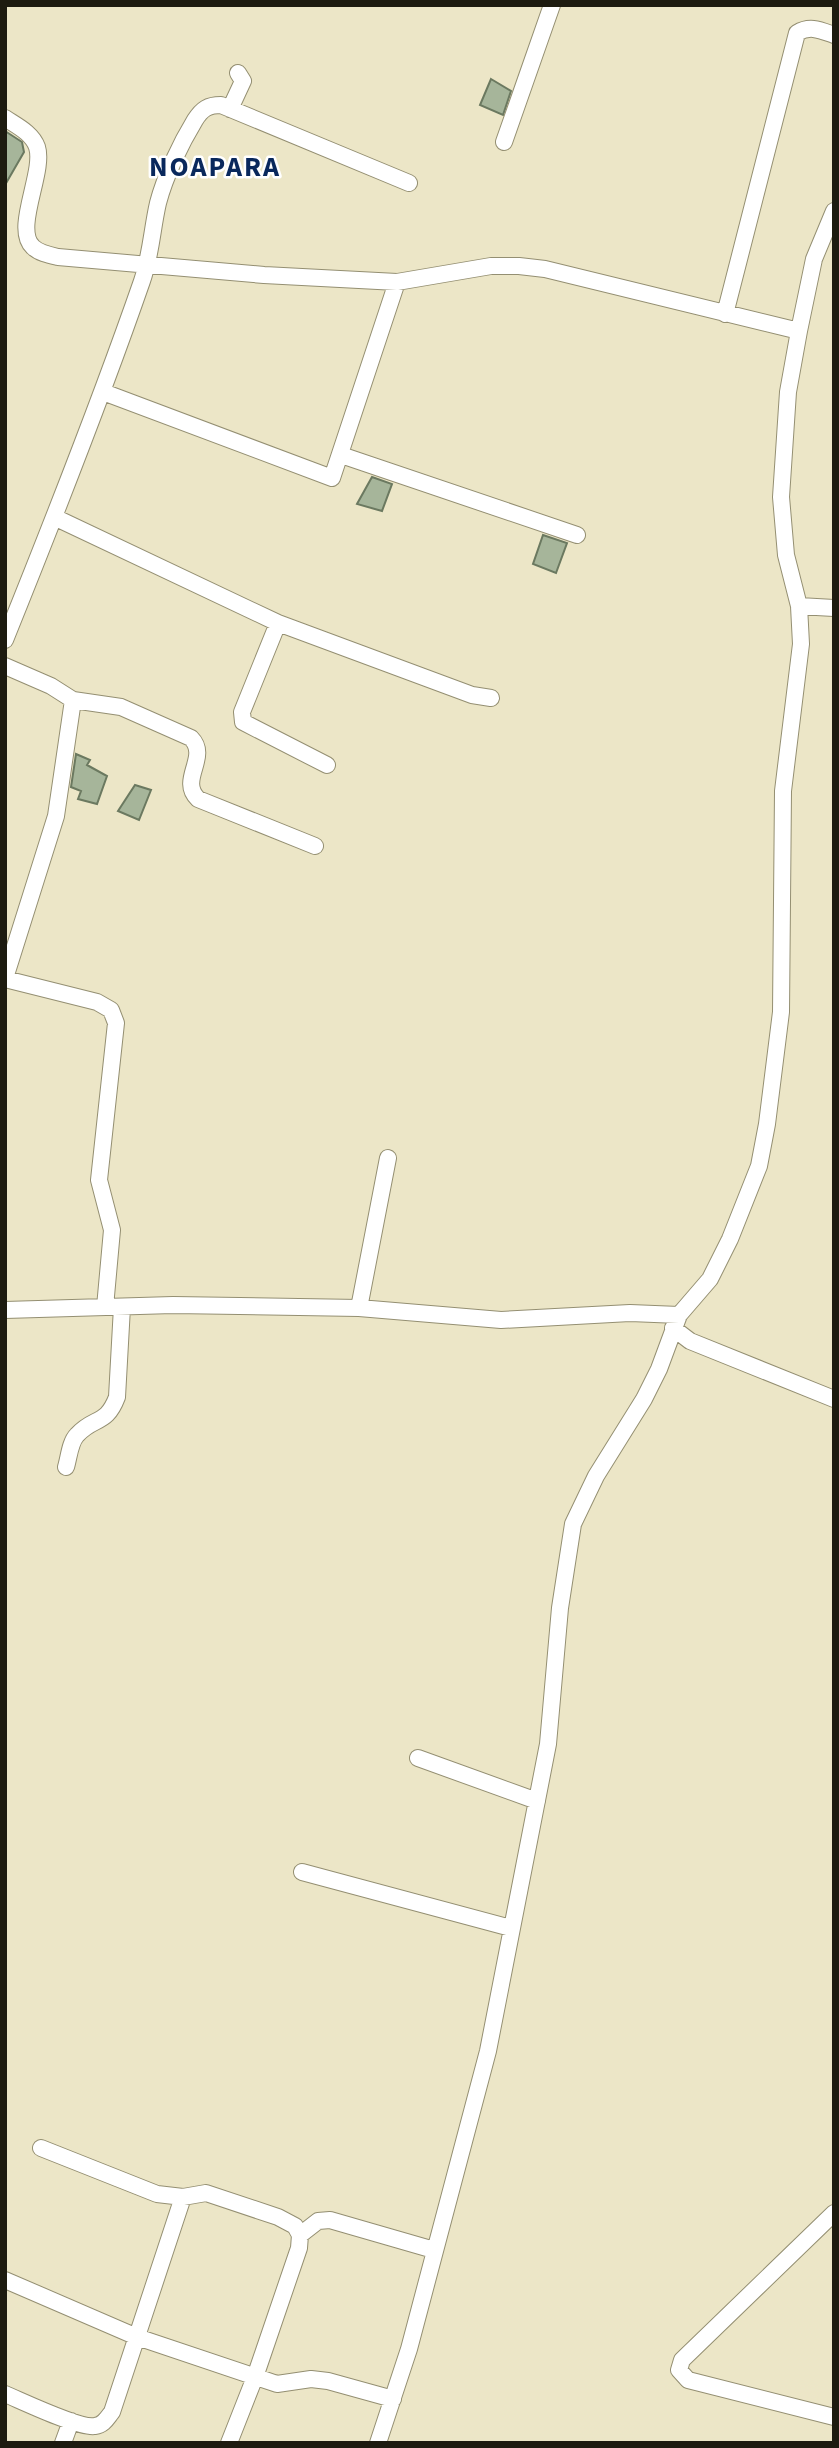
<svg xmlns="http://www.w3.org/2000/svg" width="839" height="2448" font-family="'Source Sans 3',sans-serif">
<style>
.building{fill:#a6b59a;stroke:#6b7960;stroke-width:2}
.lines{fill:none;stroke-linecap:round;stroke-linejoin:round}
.street-casing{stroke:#948f72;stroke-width:18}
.street{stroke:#fff;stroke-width:16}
.labels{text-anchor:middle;stroke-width:5;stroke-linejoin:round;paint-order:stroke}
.district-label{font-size:28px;font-weight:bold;letter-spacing:2px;fill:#09285c;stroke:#fff}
</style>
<rect width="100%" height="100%" fill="#ece6c7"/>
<path class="building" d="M491,79L511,91L503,115L480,105Z
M5,131L22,142L24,152L5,185Z
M372,477L392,484L382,511L357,504Z
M543,535L567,543L556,573L533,564Z
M76,754L90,760L87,765L107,776L97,804L78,799L81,791L71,787Z
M135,785L151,790L139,820L118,811Z"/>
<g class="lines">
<defs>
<path id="street" d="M230,109L243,81L238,73
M5,118C17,126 32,133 37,147C45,172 13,229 33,247C39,253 49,255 58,257L264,275L397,282L491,266H519L545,269L799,331L814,259L834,211
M504,142L552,5
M725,314L797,33C810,25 820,30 834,35
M103,392L332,478L397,282
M341,455L577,535
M54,517L278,623L472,695L491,698
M799,606L834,608
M278,623L242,712L243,722L327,765
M5,640C53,521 100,402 142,281C151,255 152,229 158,203C165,176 181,143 195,120C202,109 208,105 221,105L409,183
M5,666L51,686L73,700L56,816L5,978
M73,700L121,707L191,738C210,757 178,780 198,799L315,846
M5,979L97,1002L111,1010L116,1023L99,1180L112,1230L105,1307
M359,1308L388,1158
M5,1310L173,1305L359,1308L501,1320L630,1313L679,1315
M673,1328L690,1341L834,1399
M66,1467C69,1457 70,1442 77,1435C94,1416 106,1426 117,1397L122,1307
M418,1758L537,1801
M302,1872L511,1928
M41,2148L157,2194L183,2197L206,2193L278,2217L295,2226L300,2235L299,2248L255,2377L229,2443
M834,2213L682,2360L679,2370L688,2380L834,2417
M300,2235L318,2221L330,2220L434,2250
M5,2280L137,2337L277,2384L311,2379L328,2381L393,2399
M5,2394C22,2401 80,2429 95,2426C104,2425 107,2418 112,2412L183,2197
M63,2443L71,2421
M378,2443L409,2349L488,2051L548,1744L560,1608L573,1524L596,1476L644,1399L659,1369L679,1315L710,1279L730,1239L759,1166L767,1124L781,1012L783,791L801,644L799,606L786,555L781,497L788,392L799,331"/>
</defs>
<use href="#street" class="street-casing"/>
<use href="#street" class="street"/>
</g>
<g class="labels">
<g class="district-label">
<text x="215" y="176">NOAPARA</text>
</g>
</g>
<rect width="839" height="2448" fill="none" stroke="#1d1b10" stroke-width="14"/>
</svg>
